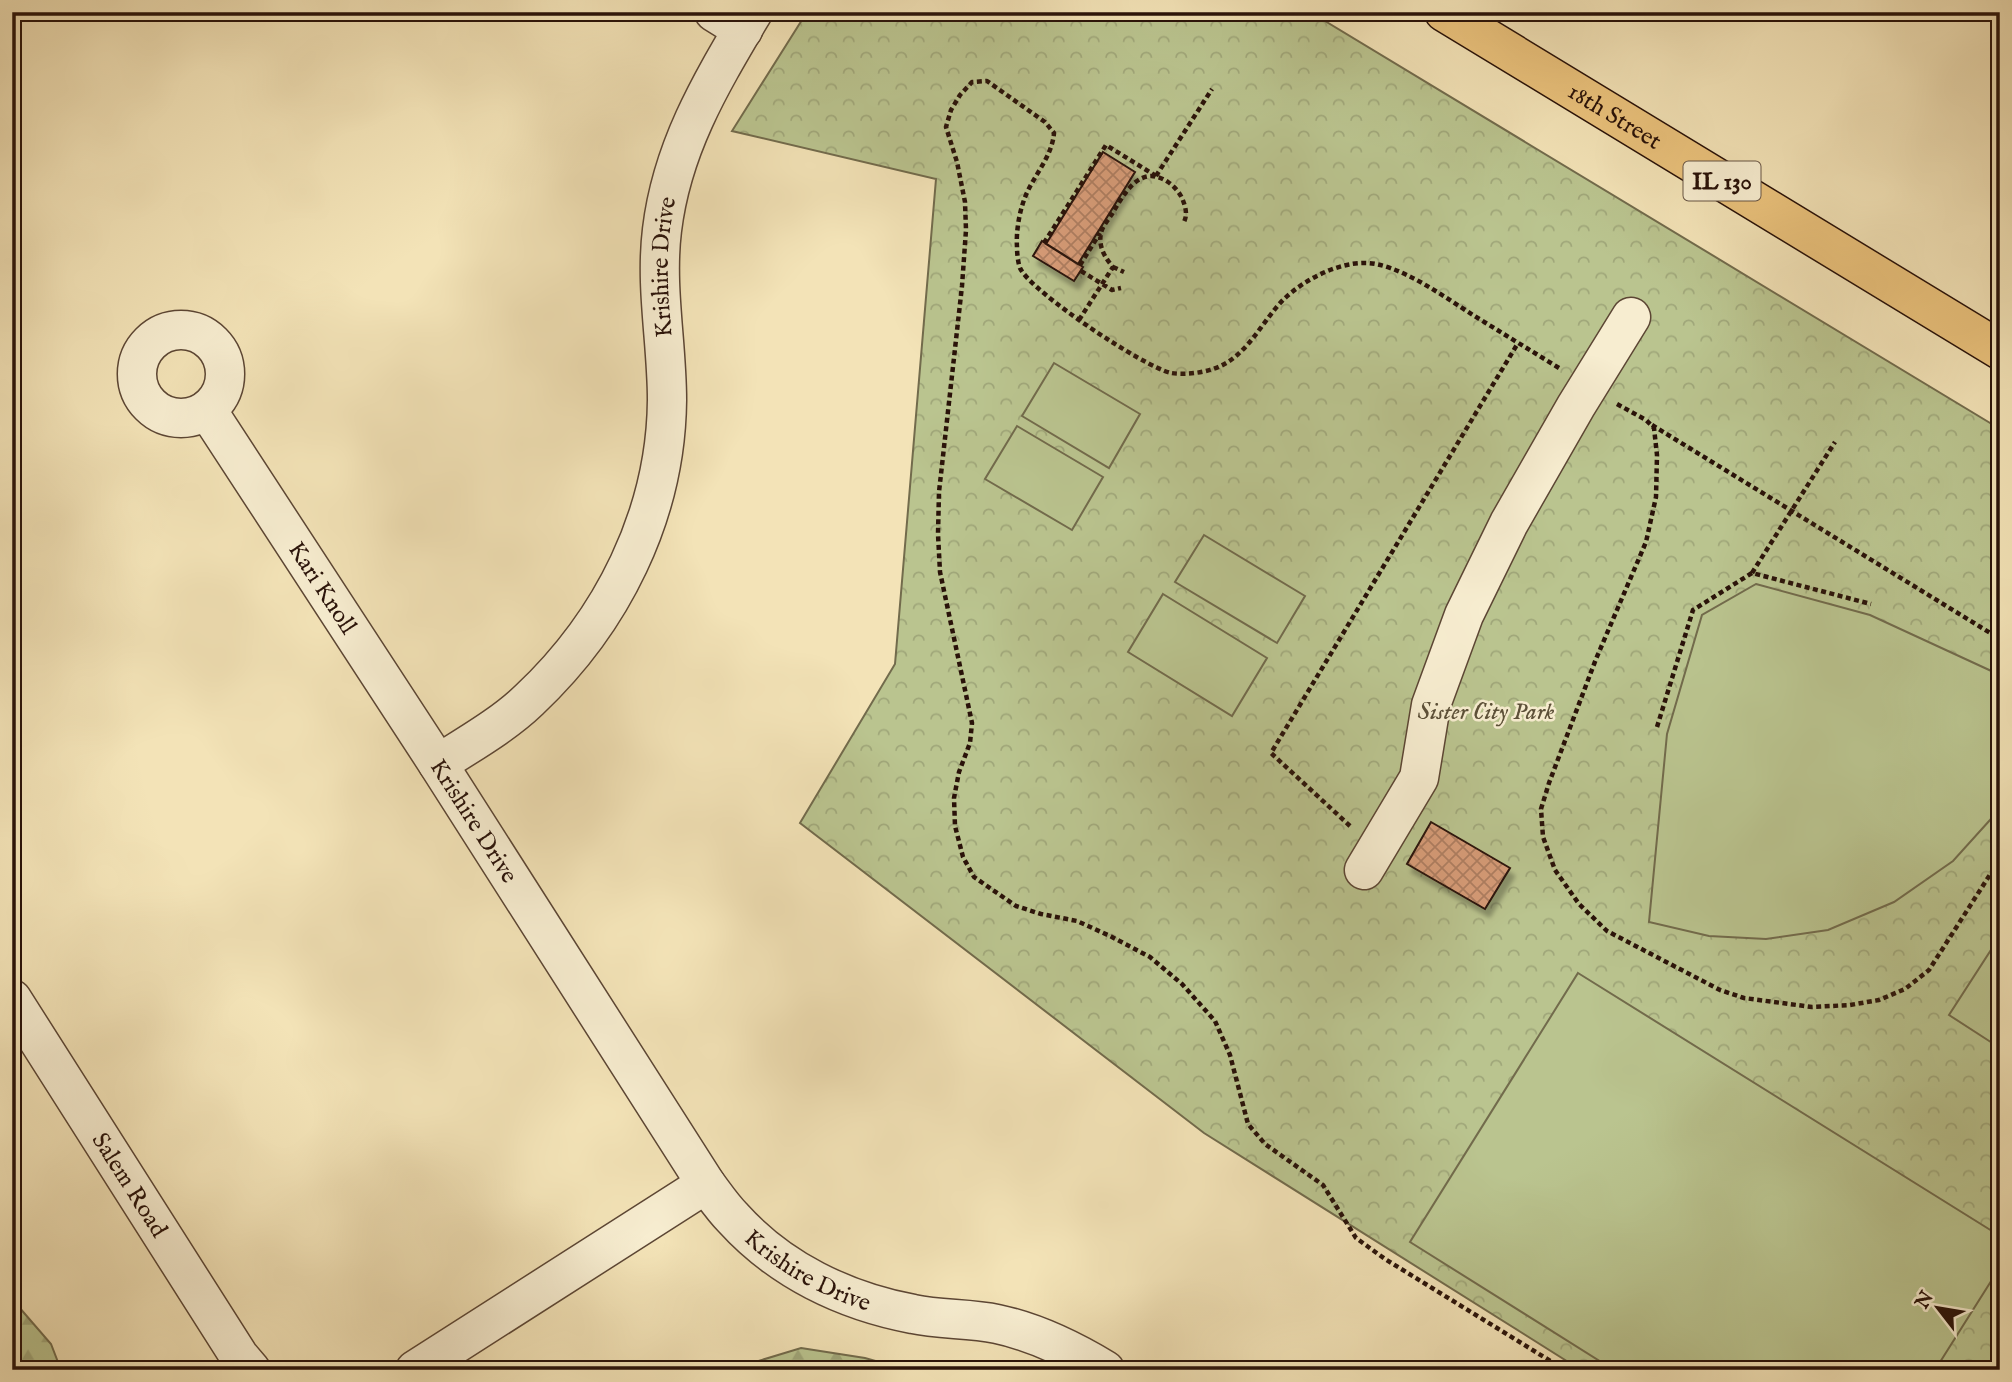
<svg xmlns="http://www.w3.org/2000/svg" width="2012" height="1382" font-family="'IM FELL English',serif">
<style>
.forest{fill:url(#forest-firs);stroke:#726b4c;stroke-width:2}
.park{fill:url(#park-crowns);stroke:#726b4c;stroke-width:2}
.pitch{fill:#bac48f;stroke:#726b4c;stroke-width:2}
.building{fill:url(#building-cross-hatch);stroke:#291209;stroke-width:2;filter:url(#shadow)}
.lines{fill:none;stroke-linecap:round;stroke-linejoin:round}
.minor-casing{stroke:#5c4634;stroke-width:41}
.major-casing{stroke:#291209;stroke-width:41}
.path{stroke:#291209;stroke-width:4.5;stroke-dasharray:5 3.5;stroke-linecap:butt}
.minor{stroke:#f7edd0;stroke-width:38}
.major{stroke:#eac27c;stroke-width:38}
.labels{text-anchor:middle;stroke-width:5;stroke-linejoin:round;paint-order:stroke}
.shield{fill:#f7edd0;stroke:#675445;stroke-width:2}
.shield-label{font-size:23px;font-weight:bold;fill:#291209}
.street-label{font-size:24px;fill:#291209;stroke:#f7edd0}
.park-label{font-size:24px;font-style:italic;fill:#5c5038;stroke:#f7edd0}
</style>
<defs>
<pattern id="forest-firs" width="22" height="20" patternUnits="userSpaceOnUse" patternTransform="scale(1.75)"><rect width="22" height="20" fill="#bac48f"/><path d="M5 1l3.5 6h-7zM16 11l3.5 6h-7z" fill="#a0a77a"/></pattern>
<pattern id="park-crowns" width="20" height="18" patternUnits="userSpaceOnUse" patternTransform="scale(1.75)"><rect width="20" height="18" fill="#bac48f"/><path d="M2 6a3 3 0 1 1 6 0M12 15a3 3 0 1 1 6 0" fill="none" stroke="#a0a77a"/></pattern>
<pattern id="building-cross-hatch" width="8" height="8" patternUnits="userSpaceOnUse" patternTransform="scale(1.75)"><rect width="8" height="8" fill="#d79c78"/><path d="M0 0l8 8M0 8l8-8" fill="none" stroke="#ae7e61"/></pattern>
<filter id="shadow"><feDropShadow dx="4.5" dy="8" stdDeviation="2" flood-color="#0004"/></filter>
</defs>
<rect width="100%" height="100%" fill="#f3e3b7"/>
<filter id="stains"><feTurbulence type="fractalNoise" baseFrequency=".00286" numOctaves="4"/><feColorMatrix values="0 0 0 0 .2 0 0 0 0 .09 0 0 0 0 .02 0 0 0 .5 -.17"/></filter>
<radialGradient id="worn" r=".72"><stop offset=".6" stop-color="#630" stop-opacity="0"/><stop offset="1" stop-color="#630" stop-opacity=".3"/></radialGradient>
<path class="forest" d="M12,1299L51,1344L61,1370H12Z
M801,1348L865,1358L907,1370H729Z"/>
<path class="park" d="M807,12H1310L2000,429V1370H1581L1204,1133L800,823L895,664L936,179L732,131Z"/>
<path class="pitch" d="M1054,363L1140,414L1109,468L1022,416Z
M1017,426L1103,477L1072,530L985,479Z
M1204,535L1305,596L1277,643L1175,582Z
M1756,584L1870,615L2000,675L1999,810L1953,861L1894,902L1828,930L1766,939L1709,936L1649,922L1667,734L1702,615Z
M1163,594L1267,658L1232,716L1128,652Z
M2000,936V1048L1949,1015Z
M1578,973L2000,1236V1267L1935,1370H1614L1410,1242Z"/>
<path class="building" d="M1103,152L1135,172L1078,264L1046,244Z
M1042,241L1083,267L1074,281L1033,256Z
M1431,822L1510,868L1485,909L1407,864Z"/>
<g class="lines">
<defs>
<g id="minor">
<path d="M714,12L743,30"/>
<circle cx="181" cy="374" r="44"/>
<path id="s1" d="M207,410L438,764L706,1184C715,1196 723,1208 733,1218C780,1270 844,1301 913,1314C940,1320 969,1318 997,1324C1035,1332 1072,1350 1105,1370"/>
<path id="s2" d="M438,764C469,744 503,725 529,700C612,622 666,515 667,400C667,343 655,287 662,230C672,147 711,83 753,12"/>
<path d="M1364,870L1419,778L1431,705L1464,615L1509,523L1576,406L1631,317"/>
<path id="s3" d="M12,999L239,1356L251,1370"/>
<path d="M415,1370L706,1184"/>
</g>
<g id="major">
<path id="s4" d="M1444,12L2000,350"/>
</g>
</defs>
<use href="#minor" class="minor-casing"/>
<use href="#major" class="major-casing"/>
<path class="path" d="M1156,176L1212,89
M1044,243L1106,145L1156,176
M1080,265L1100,233
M1113,267L1124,272
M1081,271L1112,290L1121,288
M1079,320L1113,267C1105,258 1098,246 1101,233C1102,227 1108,220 1112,214C1124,194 1140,163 1168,182C1174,186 1179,192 1182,198C1186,208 1188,215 1183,224
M1559,368C1530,350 1502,333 1473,315C1446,298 1397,262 1364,263C1336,263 1304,280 1284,299C1261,322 1247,358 1213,369C1201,373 1184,375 1171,373C1144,367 1031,292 1020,268C1018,263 1017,253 1017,247C1016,232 1019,214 1024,200C1032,177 1052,158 1054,133L1045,122L987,81L972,82L960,95L951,110L946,127L957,162L965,202L966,230L962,286L939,492L938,534L940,572L972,723L970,743L959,772L954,798L955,826L963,857L974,877L1016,906L1041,914L1077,921L1110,936L1150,957L1182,984L1215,1021L1230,1055L1248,1124L1265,1144L1323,1185L1356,1238L1385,1259L1565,1370
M1617,404L1646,420L1654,428L1657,455L1656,497L1646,542L1596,659L1549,783L1541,809L1543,837L1555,870L1579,904L1607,931L1720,990L1744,998L1812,1007L1850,1005L1879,1000L1905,989L1929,970L2000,859
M1652,425L2000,639
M1752,573L1835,442
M1657,727L1693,610L1752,573L1871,604
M1350,826L1271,753L1518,343"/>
<use href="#minor" class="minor"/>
<use href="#major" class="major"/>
</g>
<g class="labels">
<rect class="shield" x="1683.5" y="161.5" width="77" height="39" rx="5"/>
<g class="shield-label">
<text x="1722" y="189">IL 130</text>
</g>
<g class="street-label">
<text dy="8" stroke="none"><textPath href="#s4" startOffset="200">18th Street</textPath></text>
<text dy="8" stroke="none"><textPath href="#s2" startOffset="584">Krishire Drive</textPath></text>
<text dy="8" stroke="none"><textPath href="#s1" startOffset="212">Kari Knoll</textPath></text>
<text dy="8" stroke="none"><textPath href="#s1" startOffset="490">Krishire Drive</textPath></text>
<text dy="8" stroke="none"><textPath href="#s3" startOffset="220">Salem Road</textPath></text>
<text dy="8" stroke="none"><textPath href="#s1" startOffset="1057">Krishire Drive</textPath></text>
</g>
<g class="park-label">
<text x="1486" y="719">Sister City Park</text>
</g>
</g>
<rect width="2012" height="1382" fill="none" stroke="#f3e3b7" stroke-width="42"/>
<rect x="14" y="14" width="1984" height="1354" fill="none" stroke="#291209" stroke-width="3.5"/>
<rect x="21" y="21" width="1970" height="1340" fill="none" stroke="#291209" stroke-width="2"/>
<g transform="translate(1938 1308) rotate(301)" stroke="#f7edd0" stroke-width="5" paint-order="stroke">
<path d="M0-5L12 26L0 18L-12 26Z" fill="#291209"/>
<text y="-10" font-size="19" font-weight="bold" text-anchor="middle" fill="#291209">N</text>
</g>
<rect width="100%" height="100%" filter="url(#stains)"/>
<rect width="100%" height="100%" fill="url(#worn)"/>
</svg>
